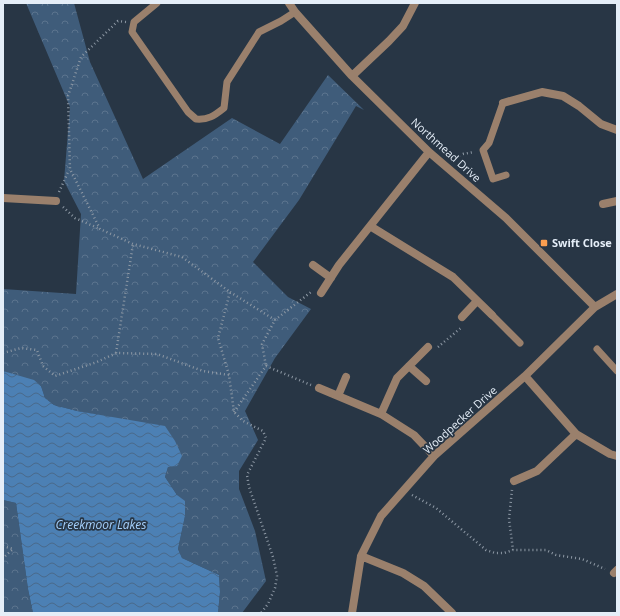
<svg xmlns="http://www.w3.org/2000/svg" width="620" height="616" font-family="'Open Sans',sans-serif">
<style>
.forest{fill:url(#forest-crowns)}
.water{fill:url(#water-waves)}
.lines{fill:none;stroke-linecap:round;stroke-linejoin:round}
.path{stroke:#8e99a5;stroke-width:2.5;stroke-dasharray:1 3;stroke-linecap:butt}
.lane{stroke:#9a806c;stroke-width:7}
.street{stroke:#9a806c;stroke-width:8}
.poi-dot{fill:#fb9e50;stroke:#283645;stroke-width:1.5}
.labels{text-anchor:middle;stroke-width:3.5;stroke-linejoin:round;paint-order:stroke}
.street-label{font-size:11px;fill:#e5eef8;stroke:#283645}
.poi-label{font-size:11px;font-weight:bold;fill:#e5eef8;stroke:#283645;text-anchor:start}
.water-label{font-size:12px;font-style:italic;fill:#a5d0fc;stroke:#283645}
</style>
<defs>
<pattern id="forest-crowns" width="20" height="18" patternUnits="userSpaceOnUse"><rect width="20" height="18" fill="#3f5c7a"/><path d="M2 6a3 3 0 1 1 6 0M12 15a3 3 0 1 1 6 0" fill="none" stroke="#5b748e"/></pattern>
<pattern id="water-waves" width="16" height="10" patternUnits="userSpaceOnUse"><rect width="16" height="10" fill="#4c80b4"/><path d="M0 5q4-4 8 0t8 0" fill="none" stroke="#49698a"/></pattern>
</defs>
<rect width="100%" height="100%" fill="#283645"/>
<path class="forest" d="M26,3H74L90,62L143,179L232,118L280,144L328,75L364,110L356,106L299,200L253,262L288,297L311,309L275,358L245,411L258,440L239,471V489L255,531L266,581L242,613H218L220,592L219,575L182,558L178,549L185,516L177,495L165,477L168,467L98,415L77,411L54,405L45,398L41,386L3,371V289L76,294L81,214L64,181L70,107Z
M3,500L16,503L28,589L33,613H3Z"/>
<path class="water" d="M3,371L34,380L41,386L45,398L54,405L77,411L165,426L175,441L182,456L177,466L168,467L165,477L177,495L185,501V516L178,549L182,558L219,575L220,592L218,613H33L28,589L16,503L3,500Z"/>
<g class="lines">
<path class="path" d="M126,22L118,21L81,57L68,96L70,169L100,229L133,244L182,257L230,292L218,338L229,375L234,412L243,421L263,431L266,438L247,475L249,487L273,557L277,576L275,588L268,604L261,613
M452,159L463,154L474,152
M59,192L69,170
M63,207L75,218L100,229
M230,292L275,320L262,344L266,366
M275,320L311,292
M438,347L462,327
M3,353L21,348L37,350L43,366L55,376L97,362L116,353L157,354L203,371L229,375
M116,353L133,244
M234,412L266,366L311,385
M512,490L509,519L513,550
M412,495L436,508L486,550L495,553H504L513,550H546L556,555L582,559L605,569
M3,546L13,549L3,558"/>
<path class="lane" d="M157,3L134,22L132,32L188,112L196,119C208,120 214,116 224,108L227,82L259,32L281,21L295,12
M503,103L489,143L483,150L493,179L506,175
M492,315L520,343
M597,349L617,371"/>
<path class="street" d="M289,3L295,12L352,76L429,152L506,218L595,307
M352,76L389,41L403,26L415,3
M503,103L542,92L563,96L579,106L601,124L617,130
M3,198L56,201
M603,204L617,201
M370,226L453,277L492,315
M313,265L331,278
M321,293L339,265L429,152
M462,317L477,301
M409,366L426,381
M525,376L576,434L610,454L617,456
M319,388L381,414L414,435L434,456
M338,396L346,377
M381,414L397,378L428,347
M514,481L537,471L576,434
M361,556L403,573L424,586L452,613
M614,573L617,570
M352,613L361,556L381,516L434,456L525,376L595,307L617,294"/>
</g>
<rect class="poi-dot" x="540" y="239" width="8" height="8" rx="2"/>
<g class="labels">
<g class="street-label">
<text transform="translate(446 150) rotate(42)" y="4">Northmead Drive</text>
<text transform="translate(460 420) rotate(-42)" y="4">Woodpecker Drive</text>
</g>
<g class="poi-label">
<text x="552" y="247">Swift Close</text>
</g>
<g class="water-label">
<text x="101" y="529">Creekmoor Lakes</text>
</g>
</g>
<rect width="620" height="616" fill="none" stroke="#e5eef8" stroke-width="8"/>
</svg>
